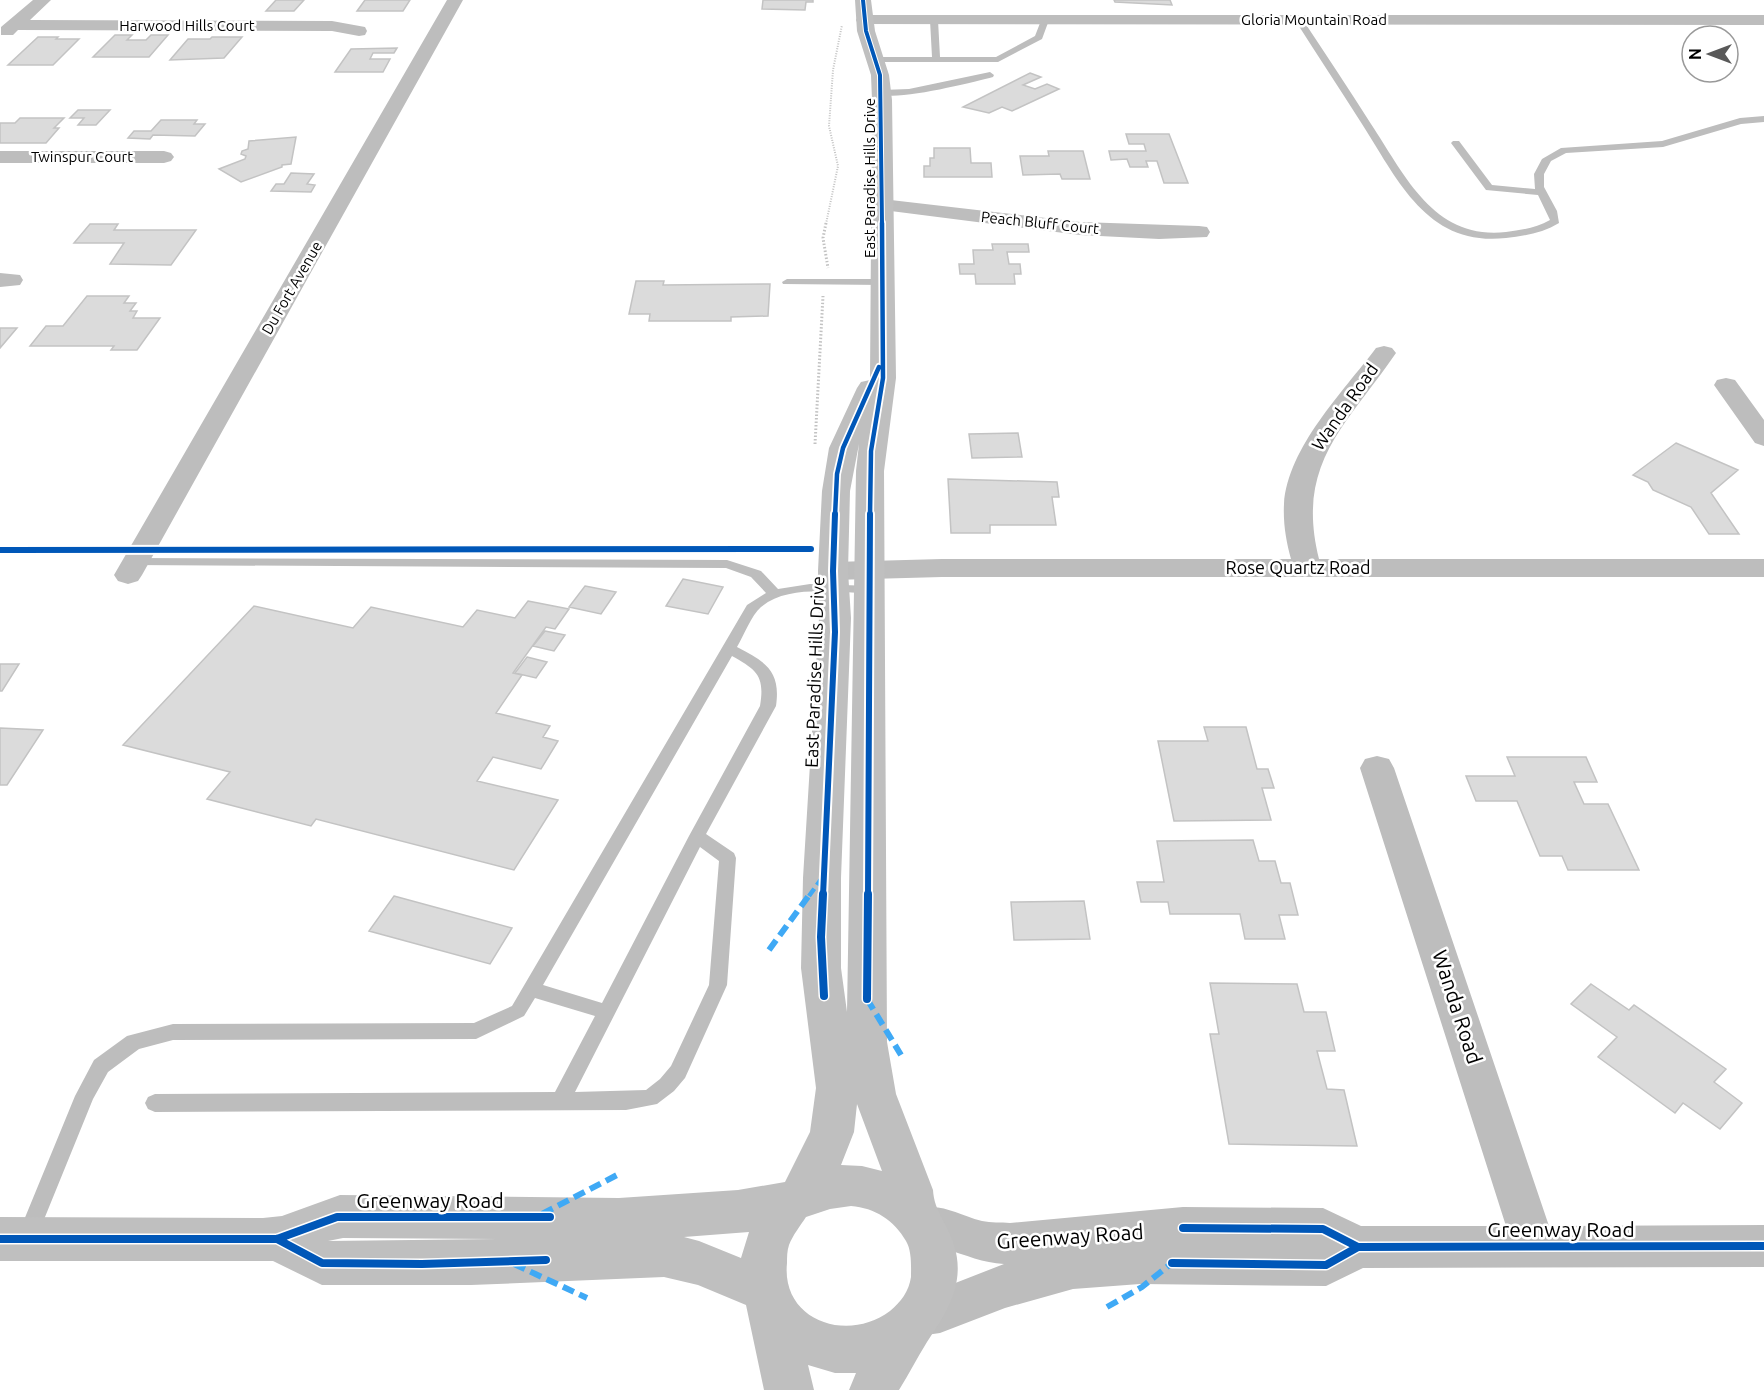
<svg xmlns="http://www.w3.org/2000/svg" width="1764" height="1390" font-family="Ubuntu,sans-serif">
<style>
.building{fill:#dbdbdb;stroke:#c3c3c3;stroke-width:1.5}
.lines{fill:none;stroke-linecap:round;stroke-linejoin:round}
.path-far1{stroke:#c2c2c2;stroke-width:2;stroke-dasharray:1 1.5;stroke-linecap:butt}
.path{stroke:#c2c2c2;stroke-width:3;stroke-dasharray:1.5 2;stroke-linecap:butt}
.lane{fill:#bdbdbd;fill-rule:evenodd}
.street{fill:#bdbdbd;fill-rule:evenodd}
.secondary{fill:#bfbfbf;fill-rule:evenodd}
.quiet-far1{stroke:#3fa9f5;stroke-width:4.5;stroke-dasharray:9 4.5;stroke-linecap:butt}
.quiet{stroke:#3fa9f5;stroke-width:6;stroke-dasharray:12 6;stroke-linecap:butt}
.cycleway-far3-casing{stroke:#fff;stroke-width:6}
.cycleway-far2-casing{stroke:#fff;stroke-width:8}
.cycleway-far1-casing{stroke:#fff;stroke-width:10}
.cycleway-casing{stroke:#fff;stroke-width:11}
.cycleway-far3{stroke:#0057b8;stroke-width:4}
.cycleway-far2{stroke:#0057b8;stroke-width:4.5}
.cycleway-far1{stroke:#0057b8;stroke-width:6}
.cycleway{stroke:#0057b8;stroke-width:8}
.labels{text-anchor:middle;stroke-width:5;stroke-linejoin:round;paint-order:stroke}
.far-street-label{font-size:15px;fill:#000;stroke:#fff}
.street-label{font-size:18px;fill:#000;stroke:#fff}
.near-street-label{font-size:21px;fill:#000;stroke:#fff}
</style>
<rect width="100%" height="100%" fill="#fff"/>
<path class="building" d="M276,0H304L294,11H266Z
M365,0H410L403,11H357Z
M763,0H813V2H806L805,10L762,9Z
M1114,0H1170L1172,5L1115,2Z
M115,35H132L127,40H146L151,35H168L149,57H93Z
M38,37H58L56,39H79L53,65H8Z
M212,37H242L224,58L170,60L188,39H210Z
M397,48L394,53H373L370,59H390L383,72H335L351,49Z
M1030,73L1041,77L1023,85L1035,89L1047,84L1059,89L1012,111L1002,107L989,113L963,107Z
M78,110H110L96,125H78L84,118H70Z
M20,118H64L54,128H59L46,143H0V123H15Z
M161,120H197L194,124H205L195,136L153,135L150,139L128,138L134,131H151Z
M1126,134H1169L1188,183H1164L1157,161H1146L1148,167H1130L1127,159L1111,160L1109,151H1146L1144,144H1129Z
M296,137L291,164L282,165V167L241,182L219,169L245,159L246,156L241,154L242,151L248,149L249,141Z
M934,148H970L971,163H991L992,177H924V166H930V158H934Z
M1048,151H1083L1090,179H1062L1060,174L1023,175L1020,156H1049Z
M291,173L314,174L307,184L315,185L311,192L271,191L276,184H284Z
M90,224H118L114,230H196L171,265L110,264L124,243H74Z
M992,244H1028L1029,252H1007L1009,264H1020L1021,274H1014L1015,284H976L975,274H960L959,264H974L973,250H993Z
M636,281H664L663,285L770,284L768,316L731,317V321H649L650,314H629Z
M87,296H129L124,303H136L130,311H137L133,318H160L137,350H111L114,346H30L46,326H63Z
M0,328H17L0,348Z
M1018,433L1022,457L972,458L969,434Z
M1676,443L1738,470L1711,493L1739,534H1709L1691,507L1653,490L1648,482L1633,475Z
M948,479L1057,482L1059,497H1052L1056,525H990V533H951Z
M683,579L723,587L708,614L666,606Z
M585,586L616,592L601,614L569,607Z
M528,601L569,609L555,629L546,627L513,673L522,675L496,713L550,726L543,737L558,741L541,769L493,757L477,781L558,800L514,870L316,819L311,826L207,799L230,772L123,745L254,606L353,628L371,607L463,627L477,610L515,618Z
M545,631L565,635L554,651L533,646Z
M527,657L547,662L536,678L515,673Z
M0,664H19L2,691H0Z
M1204,727H1246L1257,769H1268L1274,788H1262L1271,820L1174,821L1158,741H1208Z
M0,728L43,730L7,785H0Z
M1507,757H1586L1597,782H1574L1584,804H1608L1639,870H1568L1562,856H1540L1517,801H1476L1466,776H1515Z
M1253,840L1259,861H1275L1281,883H1290L1298,915H1279L1285,939H1245L1240,914H1170L1168,902H1141L1137,882H1164L1157,841Z
M394,896L512,928L490,964L369,931Z
M1084,901L1090,939L1014,940L1011,902Z
M1210,983L1297,984L1304,1012H1326L1335,1051H1317L1327,1089L1344,1090L1357,1146L1229,1144L1210,1034H1219Z
M1591,984L1629,1010L1634,1005L1726,1069L1714,1082L1742,1103L1720,1129L1683,1103L1675,1113L1598,1057L1617,1037L1571,1004Z"/>
<g class="lines">
<path class="path-far1" d="M826,224L838,166L829,126L833,70L842,25"/>
<path class="path" d="M826,223L823,238L828,268
M815,444L823,296"/>
<path class="lane" d="M934,18L938,20L940,57H996L1035,36L1042,18L1049,20L1042,39L998,62H873V58L876,57H932L930,20Z
M1296,18L1303,20C1326,55 1349,89 1371,124C1405,175 1433,240 1506,232C1521,230 1536,228 1550,220L1538,195L1486,190L1451,143L1453,141H1459L1492,185L1535,189L1534,174L1542,159L1561,148L1662,141L1740,118L1764,116V122L1741,124L1663,147L1566,153L1551,161L1544,174V187L1557,211L1559,223C1543,233 1524,236 1506,238C1427,247 1398,180 1362,124C1340,89 1317,55 1295,20Z
M990,72L994,75L993,77C973,82 892,103 878,93L882,90L909,89Z
M787,279H883L888,282L883,285L783,284L782,282Z
M135,558L727,560L761,571L778,589L810,584L874,586L876,589L869,593C836,593 788,584 761,607C751,616 744,635 737,647C766,662 781,671 776,706L706,834L734,853L736,858L727,985L685,1078L674,1091L657,1104L626,1110L155,1112L148,1109L145,1103L148,1097L155,1094L555,1092L595,1016L535,998L524,1016L476,1039L173,1040L139,1049L108,1072L93,1099L34,1244L27,1247L20,1244L17,1237L75,1096L94,1060L127,1036L173,1024L474,1023L512,1006L747,605L766,593L751,577L726,568L130,565L128,562L130,559ZM732,656C757,670 765,676 760,706L689,836L602,1003L543,985ZM700,847L719,861L709,985L671,1066L660,1079L646,1090L575,1092Z"/>
<path class="street" d="M33,0H51L30,20L332,21L365,27L367,31L365,35L359,36L332,31L18,30L13,35H1V27Z
M447,0H463L142,575L138,581L128,584L118,581L114,575Z
M864,15H1764V25L858,24L856,20L858,16Z
M0,151H164L171,153L174,157L171,161L164,163H0Z
M882,199L1080,222L1199,226L1207,227L1210,232L1207,237L1159,239L1080,235L875,209L872,205L875,201Z
M0,273L20,275L23,280L20,285L0,287Z
M1384,346L1392,348L1396,353C1346,426 1295,463 1319,559H1764V577H942L833,580L823,577L819,571L823,565L833,562L942,559H1291C1286,541 1283,523 1284,504C1288,447 1343,392 1376,348Z
M1726,378L1735,380L1764,420V446L1755,443L1714,385L1717,380Z
M1377,756L1389,759L1394,768L1549,1226L1764,1225V1267L1363,1268L1326,1286L1140,1284L1073,1289L1005,1308L940,1333L919,1336L903,1330L896,1314L903,1298L919,1292L940,1289L1004,1264C983,1263 966,1255 945,1249C933,1246 921,1246 909,1242L902,1227L909,1212C939,1200 953,1213 982,1221C991,1223 1001,1222 1010,1223L1183,1207L1323,1208L1361,1226H1506L1360,768L1365,759Z"/>
<path class="secondary" d="M855,0H871L875,31L889,75L892,100L896,378L884,471L887,1042L896,1094L933,1190C934,1211 948,1225 954,1245C966,1283 947,1312 927,1342C917,1358 909,1374 899,1390H849L856,1373H835L808,1365L814,1390H764L746,1305L698,1285L664,1277L471,1285H322L273,1261H0V1217L263,1218L282,1216L340,1195L619,1198L738,1190L785,1182L810,1132L816,1088L801,968L803,878L819,618L818,571L822,491L829,448L857,388L861,382L870,380V378L872,100L871,75L857,31ZM859,444L856,471L847,1012L841,968V878L851,618L848,571L850,491ZM857,1104L882,1171L862,1166L841,1165L854,1132ZM851,1206C875,1208 894,1220 906,1241C912,1251 911,1266 911,1277C909,1291 901,1302 890,1311C848,1343 781,1321 787,1263C787,1257 787,1251 789,1245C793,1235 800,1226 806,1217L830,1209ZM749,1232L741,1258L699,1241L684,1237ZM343,1238L497,1239L328,1241Z"/>
<path class="quiet-far1" d="M809,896L822,878"/>
<path class="quiet" d="M769,950L810,894
M867,999L901,1055
M542,1214L619,1174
M514,1264L587,1298
M1107,1307L1142,1287L1172,1263"/>
<defs>
<path id="cycleway-far3" d="M863,0L866,31L880,75L882,224"/>
<path id="cycleway-far2" d="M835,516L837,474L843,448L879,367
M870,516L871,451L883,378L882,223"/>
<path id="cycleway-far1" d="M0,550L811,549
M823,896L835,632L833,571L835,514
M868,896L870,514"/>
<path id="cycleway" d="M823,894L821,937L824,996
M867,999L868,894
M1183,1228L1323,1229L1358,1247L1764,1246
M0,1239H277L337,1217H550
M277,1239L322,1263L422,1264L546,1260
M1172,1263L1326,1265L1358,1247"/>
</defs>
<use href="#cycleway-far3" class="cycleway-far3-casing"/>
<use href="#cycleway-far2" class="cycleway-far2-casing"/>
<use href="#cycleway-far1" class="cycleway-far1-casing"/>
<use href="#cycleway" class="cycleway-casing"/>
<use href="#cycleway-far3" class="cycleway-far3"/>
<use href="#cycleway-far2" class="cycleway-far2"/>
<use href="#cycleway-far1" class="cycleway-far1"/>
<use href="#cycleway" class="cycleway"/>
</g>
<g class="labels">
<g class="far-street-label">
<text x="1314" y="25">Gloria Mountain Road</text>
<text x="187" y="31">Harwood Hills Court</text>
<text x="82" y="162">Twinspur Court</text>
<text transform="translate(870 178) rotate(-90)" y="5">East Paradise Hills Drive</text>
<text transform="translate(1040 223) rotate(6)" y="5">Peach Bluff Court</text>
<text transform="translate(292 288) rotate(-60)" y="5">Du Fort Avenue</text>
</g>
<g class="street-label">
<text transform="translate(1345 407) rotate(-55)" y="6">Wanda Road</text>
<text x="1298" y="574">Rose Quartz Road</text>
<text transform="translate(815 672) rotate(-88)" y="6">East Paradise Hills Drive</text>
</g>
<g class="near-street-label">
<text transform="translate(1457 1007) rotate(72)" y="7">Wanda Road</text>
<text x="430" y="1208">Greenway Road</text>
<text x="1561" y="1237">Greenway Road</text>
<text transform="translate(1070 1237) rotate(-4)" y="7">Greenway Road</text>
</g>
</g>
<g transform="translate(1710 54) rotate(270)"><circle r="28" fill="#ffffff" stroke="#999999" stroke-width="1.5"/>
<path d="M0-4.5L10 22L0 15L-10 22Z" fill="#595959"/>
<text y="-9" font-size="16" font-weight="bold" text-anchor="middle" fill="#000000">N</text>
</g>
</svg>
